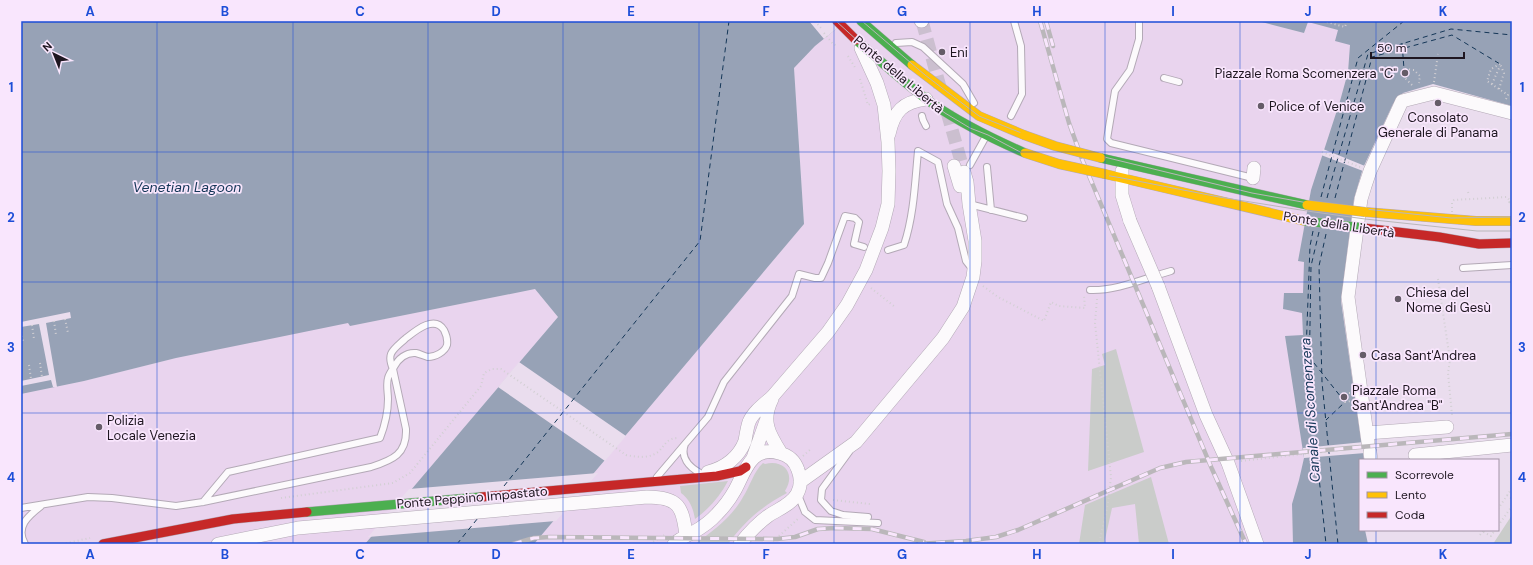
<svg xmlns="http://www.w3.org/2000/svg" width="1533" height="565" font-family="'DM Sans',sans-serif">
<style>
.built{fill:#e9d4ee}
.grass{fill:#caccca}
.water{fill:#97a2b6}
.pier{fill:#eaddee}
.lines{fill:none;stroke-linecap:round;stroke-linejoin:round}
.ferry{stroke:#143657;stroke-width:1;stroke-dasharray:5 4;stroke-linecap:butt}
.street-tunnel{stroke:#cbbfcf;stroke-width:13;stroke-dasharray:13 6;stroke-linecap:butt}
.lane-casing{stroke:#b3a9b6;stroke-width:8}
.street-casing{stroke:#b3a9b6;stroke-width:14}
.fast-casing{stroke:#b3a9b6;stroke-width:10}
.slow-casing{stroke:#b3a9b6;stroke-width:10}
.jam-casing{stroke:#b3a9b6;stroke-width:10}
.path{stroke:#d2cfd3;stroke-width:2;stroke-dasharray:1 3;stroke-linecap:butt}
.lane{stroke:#fcfafc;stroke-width:6}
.street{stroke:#fcfafc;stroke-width:13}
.fast{stroke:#4caf50;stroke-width:9}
.slow{stroke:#ffc107;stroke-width:9}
.jam{stroke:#c62828;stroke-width:9}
.tram{stroke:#bab7ba;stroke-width:1}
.rail-casing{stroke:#bab7ba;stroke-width:4.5}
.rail{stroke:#f9e6fd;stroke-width:3;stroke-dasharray:9;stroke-linecap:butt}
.street-bridge-casing{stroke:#b3a9b6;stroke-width:14;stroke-linecap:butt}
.fast-bridge-casing{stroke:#b3a9b6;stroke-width:10;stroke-linecap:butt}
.slow-bridge-casing{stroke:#b3a9b6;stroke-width:10;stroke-linecap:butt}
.path-bridge{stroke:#d2cfd3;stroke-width:2;stroke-dasharray:1 3;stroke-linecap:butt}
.street-bridge{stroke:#fcfafc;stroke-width:13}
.fast-bridge{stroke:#4caf50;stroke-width:9}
.slow-bridge{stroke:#ffc107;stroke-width:9}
.grid{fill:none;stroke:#1d4ed8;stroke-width:1;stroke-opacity:0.55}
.poi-dot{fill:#655c68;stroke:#f9e6fd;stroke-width:1.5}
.labels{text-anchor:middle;stroke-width:3.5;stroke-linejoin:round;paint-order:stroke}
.poi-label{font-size:13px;fill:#1e1620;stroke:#f9e6fd;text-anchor:start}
.street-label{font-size:13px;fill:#1e1620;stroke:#f9e6fd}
.water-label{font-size:14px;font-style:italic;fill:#143657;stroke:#f9e6fd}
.neatline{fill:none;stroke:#1d4ed8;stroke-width:1.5}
.grid-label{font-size:13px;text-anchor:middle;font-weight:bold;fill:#1d4ed8}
</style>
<rect width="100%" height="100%" fill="#eaddee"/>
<path class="built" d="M846,21H1258L1304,33L1308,21L1338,30L1350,45L1348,72L1340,101L1311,190L1298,261L1305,262L1303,293H1285L1302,312L1303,336H1285L1304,458L1299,480L1292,504L1293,544H534L804,224L794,68L815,46Z
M535,289L558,317L365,544H21V394L84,381L176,358L348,322L350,326Z"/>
<path class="grass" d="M1116,349L1144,452L1088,471L1092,369L1105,365L1102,354Z
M763,463L765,464C784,459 796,474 785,491L787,493C762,506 744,522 728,544H695C713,531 732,517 743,497C750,486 754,471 763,463Z
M1151,477L1169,544H1139L1135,504L1112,508L1104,544H1079L1085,505Z
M728,481C720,496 709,509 695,519C693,508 690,500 681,493L680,486Z
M1512,515V544H1493Z"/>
<path class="water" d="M21,21H846L815,46L794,68L804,224L534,544H365L558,317L535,289L350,326L348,323L176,358L84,381L21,394Z
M1258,21H1512V106L1433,84L1403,93L1393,104L1363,168L1354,199L1341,301L1364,460H1360V530H1365L1368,544H1293L1292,504L1299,480L1304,458L1285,336L1303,335L1302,313L1283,309L1284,293H1303L1304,262L1298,261L1311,190L1340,101L1348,72L1350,45L1335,41L1338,30L1308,22L1304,33Z"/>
<path class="pier" d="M809,21H846L824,39Z
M1323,149L1365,166L1363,171L1321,155Z
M70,312L71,318L46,323L57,387H53L51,380L21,386V381L49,375L39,324L21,327V322Z
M519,362L626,436L605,461L498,387Z
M1364,442L1365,453L1304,458L1303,448Z
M598,473L556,521L368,537L409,489Z"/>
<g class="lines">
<path class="ferry" d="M1402,43L1404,69
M1321,197L1358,58L1404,21
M1327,198L1333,175L1368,54L1451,29L1512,35
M1335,198L1372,57L1452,35L1500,64
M1313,231L1310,246L1306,353L1345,402L1326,420
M1319,232L1311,266L1309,382L1326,544
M1326,234L1319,266L1322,382L1338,544
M504,486L700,241L729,21
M457,544L478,518"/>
<path class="street-tunnel" d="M922,21L940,87
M947,112L964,172"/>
<defs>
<path id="lane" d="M1139,21V39L1130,70L1115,91L1107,139L1111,143L1253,178
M896,43L912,42L923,47L963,84L974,103
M1164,78L1179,82
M922,116L923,120L926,126
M1011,116L1022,94L1021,46L1014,21
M970,165L985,138
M987,167L991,210
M969,204L1024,218
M888,250L904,245C914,215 915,182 918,151L938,162L947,204L958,228L966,261L973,270
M1463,268L1512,265
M1090,290C1117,291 1145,278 1171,271
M685,444L708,417L724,382L792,296L799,274L815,278H821L828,263L845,216L855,218L859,222L854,244L864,247
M849,452L822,489L821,500L831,511L843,515L868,517
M657,477L685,444C680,457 689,467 700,473
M798,495L805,512L815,520L878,523
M21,508L88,497L112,498L176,506L203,502L371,467C393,460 407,454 406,429L393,369C386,353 393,350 405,339C414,332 434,314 444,330C446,334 448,339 447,345C445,352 435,357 428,357C424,356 420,354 416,353C406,352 398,359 394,367C392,370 389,374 388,378C386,384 388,393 388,399C388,414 385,425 380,438L228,472L203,502
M25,544C15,527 28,516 41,506"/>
<path id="street" d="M921,21H922
M889,134C894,111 903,102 926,99
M954,166L960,186
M1122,171V195L1130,221
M1253,178L1254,168
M1158,286L1206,415L1228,463L1257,544
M772,399C761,421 769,434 781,453
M1367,433L1447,427
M1368,442L1348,297L1361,199L1365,186L1370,171L1402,101L1434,93L1512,113
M1370,452L1371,460
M1415,455L1512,445
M753,458L766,421
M708,472C725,468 739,457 745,441C746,435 747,428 749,422C753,412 764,404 772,397L828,332L847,305L866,270L882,228L888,204L889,171L888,142L884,105L877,83L861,48
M800,482L856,442L943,338L963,307L973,277L975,261V241L969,204L967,182L964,172
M218,544L298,528L647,497C679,497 683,507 686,536
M674,544C679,539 686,536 692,533C701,528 710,522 717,514C724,507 730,499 735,490C745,472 751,445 779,453C788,455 795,461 798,470C801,478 801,487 797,494C791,505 778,509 768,516C757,524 748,534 740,544"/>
<path id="fast" d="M861,21L912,65
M856,40C882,62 906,85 933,104C962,124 993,139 1025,153
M1101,158L1307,205
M307,512L481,497"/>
<path id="slow" d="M912,65L979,116L1024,135
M1105,174L1305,221
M1365,212L1476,221H1512"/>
<path id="jam" d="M837,21L856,40
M1364,228L1439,237L1479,244L1512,243
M481,497L717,476L740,471L746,467
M103,544L233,519L307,512"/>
</defs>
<use href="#lane" class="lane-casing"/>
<use href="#street" class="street-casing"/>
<use href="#fast" class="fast-casing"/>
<use href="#slow" class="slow-casing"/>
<use href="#jam" class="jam-casing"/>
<path class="path" d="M815,21L821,28
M1323,21L1345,27L1347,21
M824,33L833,44L838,46
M848,56L856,69
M1500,64L1491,69L1487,81L1508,95
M860,79L868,105L870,104
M1434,82L1438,54
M1492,84L1500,66
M1412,85L1405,78L1404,69L1414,70L1420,76L1419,83
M1499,89L1504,73L1500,64
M1506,99L1508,95H1512
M1322,152L1360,167
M1468,192L1469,195
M1509,202L1512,203
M1438,279L1450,360L1448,373L1452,415
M983,286L998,297L1044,321L1051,302L1059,306L1085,308L1084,296
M871,288L895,307
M1097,299L1095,323L1111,477L1108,503L1099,544
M65,319L68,333
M54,321L56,335
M32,325L34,339
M21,332L23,341
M40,363L42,377
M29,365L31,379
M1350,393H1347L1345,402L1351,401
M803,456L811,449
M1241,461L1358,448
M1359,478H1360
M1507,495L1512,499
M281,498L393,483L410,473L481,386L484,373L492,369H501L626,455C637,457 648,459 658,452C665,446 666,438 678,438
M833,500L870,504
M1498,509L1512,488
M1498,526L1512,506
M1480,530L1491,536L1495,530
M1480,535L1484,530
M62,544L90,538
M650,544L651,543L664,535
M770,544L799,518"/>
<use href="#lane" class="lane"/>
<use href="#street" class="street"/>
<use href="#fast" class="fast"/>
<use href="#slow" class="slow"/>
<use href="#jam" class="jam"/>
<path class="tram" d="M836,21L895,75L945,113L970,128L988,135L1024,154L1054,164L1093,173L1122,178L1219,197L1307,211L1365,219L1477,231H1512
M862,21L925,75L979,116L1024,134L1055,145L1252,193L1308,203L1451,218L1512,217"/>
<defs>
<path id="rail" d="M1040,21L1069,123L1082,159L1212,469L1246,544
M1046,21L1053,46
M513,544L534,538L550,537L777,539L795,537L818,529L835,528L872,529L924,542
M918,544L966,541L996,537L1018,530L1160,468L1186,462L1512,434"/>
</defs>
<use href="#rail" class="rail-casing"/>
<use href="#rail" class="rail"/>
<defs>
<path id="street-bridge" d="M1130,221L1158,286"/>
<path id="fast-bridge" d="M1305,221L1364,228"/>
<path id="slow-bridge" d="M1024,135L1055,146L1101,158
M1025,153L1059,164L1105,174
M1307,205L1365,212"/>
</defs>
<use href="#street-bridge" class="street-bridge-casing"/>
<use href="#fast-bridge" class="fast-bridge-casing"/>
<use href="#slow-bridge" class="slow-bridge-casing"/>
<path class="path-bridge" d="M1452,212V202L1454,200L1507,197L1510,201L1508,204"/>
<use href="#street-bridge" class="street-bridge"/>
<use href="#fast-bridge" class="fast-bridge"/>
<use href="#slow-bridge" class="slow-bridge"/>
</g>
<path class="grid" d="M157,21V544M293,21V544M428,21V544M563,21V544M699,21V544M834,21V544M970,21V544M1105,21V544M1240,21V544M1376,21V460M21,152H1512M21,282H1512M21,413H1512M1376,530V544"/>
<g class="poi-dot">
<circle cx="942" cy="52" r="4"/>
<circle cx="1405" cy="73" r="4"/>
<circle cx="1438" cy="103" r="4"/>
<circle cx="1261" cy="106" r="4"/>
<circle cx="1398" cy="299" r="4"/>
<circle cx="1363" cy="355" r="4"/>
<circle cx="1344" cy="397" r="4"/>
<circle cx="99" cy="427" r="4"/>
</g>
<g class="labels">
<g class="poi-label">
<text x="950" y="57">Eni</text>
<text x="1397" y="78" text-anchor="end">Piazzale Roma Scomenzera "C"</text>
<text x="1269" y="111">Police of Venice</text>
<text x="1438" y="122" text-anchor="middle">Consolato<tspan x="1438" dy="15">Generale di Panama</tspan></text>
<text x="1406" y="297">Chiesa del<tspan x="1406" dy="15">Nome di Gesù</tspan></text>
<text x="1371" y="360">Casa Sant'Andrea</text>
<text x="1352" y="395">Piazzale Roma<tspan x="1352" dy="15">Sant'Andrea "B"</tspan></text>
<text x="107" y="425">Polizia<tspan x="107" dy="15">Locale Venezia</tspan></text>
</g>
<g class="street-label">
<text transform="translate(899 74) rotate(40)" y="5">Ponte della Libertà</text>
<text transform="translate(1339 224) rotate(9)" y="5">Ponte della Libertà</text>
<text transform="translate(472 497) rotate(-5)" y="5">Ponte Peppino Impastato</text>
</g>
<g class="water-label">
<text x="187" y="192">Venetian Lagoon</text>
<text transform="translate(1310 410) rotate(-94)" y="5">Canale di Scomenzera</text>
</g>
</g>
<rect width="1533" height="565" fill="none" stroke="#f9e6fd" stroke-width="44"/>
<rect x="1359" y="459" width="140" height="72" fill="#f9e6fd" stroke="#a193a5"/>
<rect x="1367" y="472" width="20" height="6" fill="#4caf50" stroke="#a193a5"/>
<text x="1395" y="479" font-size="12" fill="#1e1620">Scorrevole</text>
<rect x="1367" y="492" width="20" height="6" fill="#ffc107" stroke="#a193a5"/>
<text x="1395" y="499" font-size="12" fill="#1e1620">Lento</text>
<rect x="1367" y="512" width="20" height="6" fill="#c62828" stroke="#a193a5"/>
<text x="1395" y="519" font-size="12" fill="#1e1620">Coda</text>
<g transform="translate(54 54) rotate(317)" stroke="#f9e6fd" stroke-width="3" paint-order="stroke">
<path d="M0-3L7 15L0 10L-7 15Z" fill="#1e1620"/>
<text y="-6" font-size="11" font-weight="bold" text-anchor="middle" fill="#1e1620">N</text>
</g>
<path d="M1371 52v6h93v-6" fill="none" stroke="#1e1620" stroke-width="2"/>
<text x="1377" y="52" font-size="12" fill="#1e1620" stroke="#f9e6fd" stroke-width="3" paint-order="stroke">50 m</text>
<rect x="22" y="22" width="1489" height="521" class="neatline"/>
<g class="grid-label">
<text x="90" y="16">A</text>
<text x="225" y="16">B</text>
<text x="360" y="16">C</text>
<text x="496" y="16">D</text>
<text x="631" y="16">E</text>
<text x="766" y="16">F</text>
<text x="902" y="16">G</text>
<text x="1037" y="16">H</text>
<text x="1173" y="16">I</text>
<text x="1308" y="16">J</text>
<text x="1443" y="16">K</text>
<text x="11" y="92">1</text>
<text x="1522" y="92">1</text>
<text x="11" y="222">2</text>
<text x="1522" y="222">2</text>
<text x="11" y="352">3</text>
<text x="1522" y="352">3</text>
<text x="11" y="482">4</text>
<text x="1522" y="482">4</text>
<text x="90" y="559">A</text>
<text x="225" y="559">B</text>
<text x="360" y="559">C</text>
<text x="496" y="559">D</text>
<text x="631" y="559">E</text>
<text x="766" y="559">F</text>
<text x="902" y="559">G</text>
<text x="1037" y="559">H</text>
<text x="1173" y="559">I</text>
<text x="1308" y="559">J</text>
<text x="1443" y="559">K</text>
</g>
</svg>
